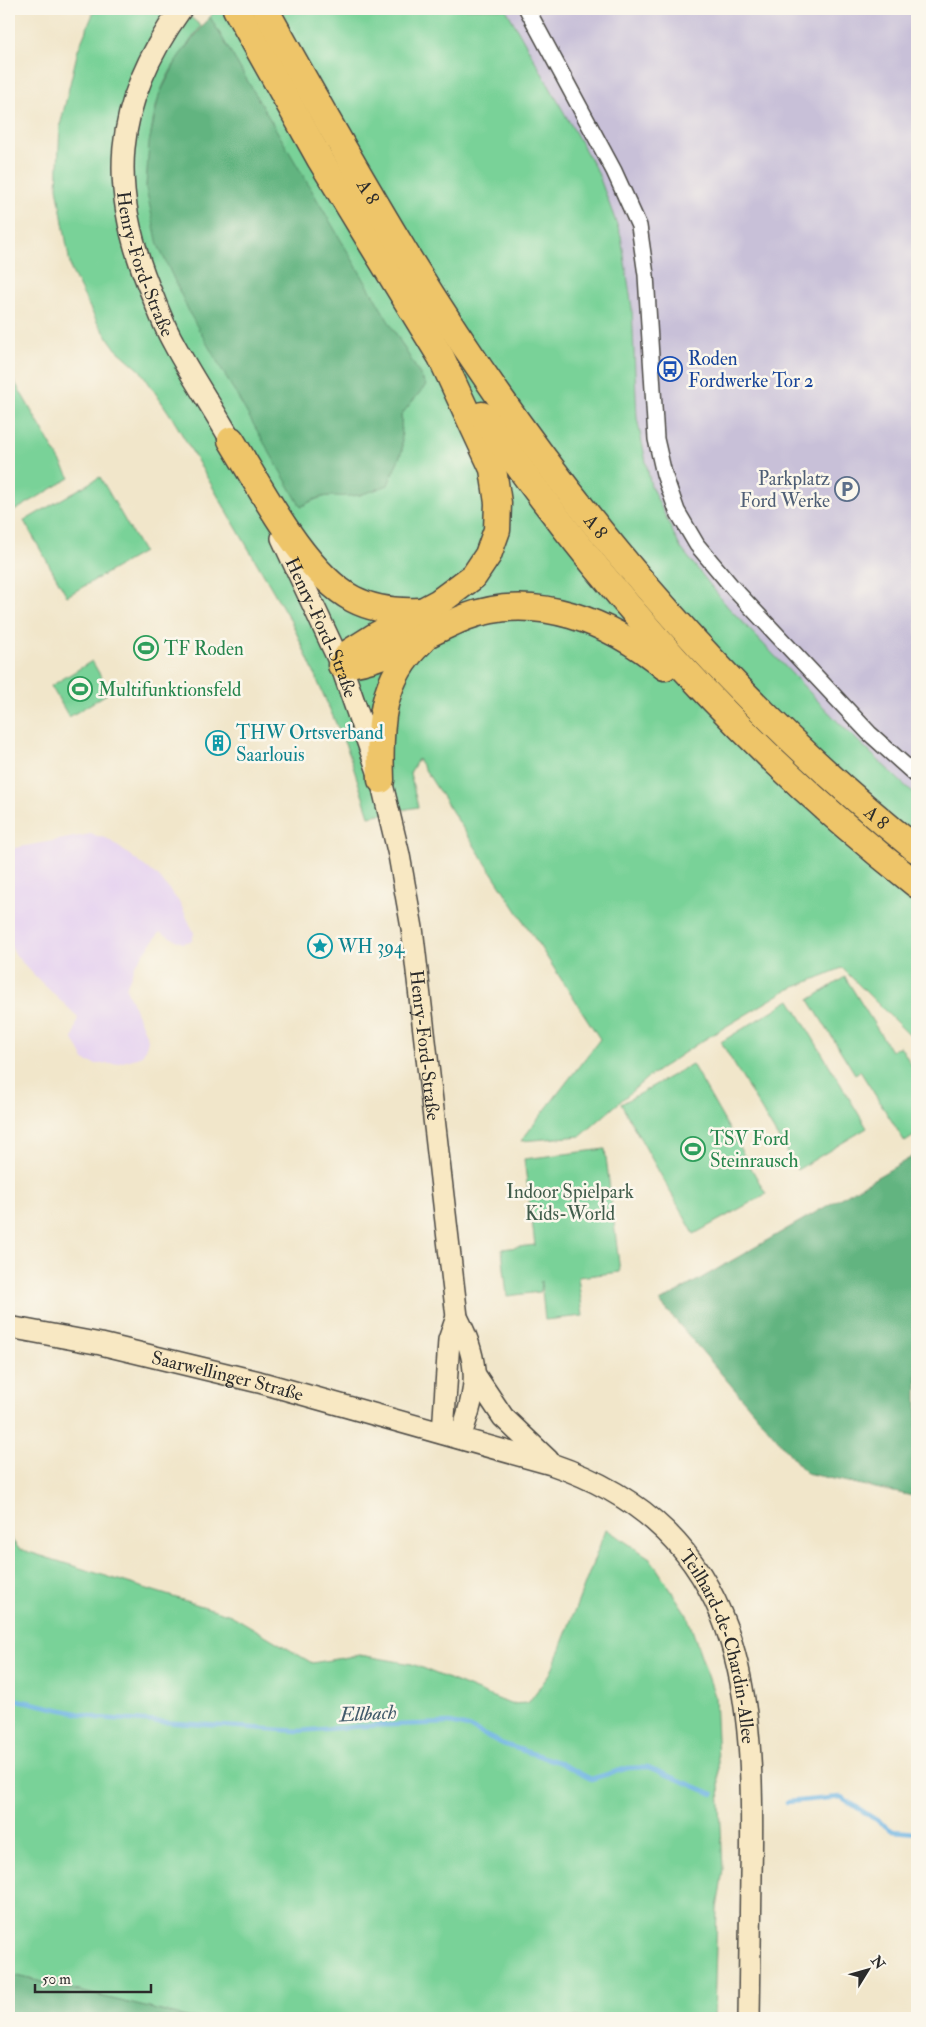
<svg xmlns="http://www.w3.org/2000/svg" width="926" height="2027" font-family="'IM FELL Double Pica',serif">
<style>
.built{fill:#e6d3f0}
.industrial{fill:#c8c0d8}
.green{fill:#79d298;stroke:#527e62}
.forest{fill:#62b480;stroke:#467056}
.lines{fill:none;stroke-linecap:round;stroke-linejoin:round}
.stream{stroke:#6cb4e3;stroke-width:4.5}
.street-casing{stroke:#494743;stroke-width:18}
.secondary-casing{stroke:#494743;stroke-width:24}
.highway-casing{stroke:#494743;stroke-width:29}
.street{stroke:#fff;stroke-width:15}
.secondary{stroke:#f8e8c3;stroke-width:21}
.highway{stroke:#eec569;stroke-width:26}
.labels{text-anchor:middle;stroke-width:5;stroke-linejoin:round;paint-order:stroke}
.street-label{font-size:19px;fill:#2b2b2b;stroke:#fbf7ec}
.transit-label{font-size:19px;fill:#164399;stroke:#fbf7ec;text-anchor:start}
.service-label{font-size:19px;fill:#4e5e75;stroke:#fbf7ec;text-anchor:end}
.leisure-label{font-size:19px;fill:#27864d;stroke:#fbf7ec;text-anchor:start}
.culture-label{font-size:19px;fill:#0d838f;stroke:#fbf7ec;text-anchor:start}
.park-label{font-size:19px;fill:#425d4c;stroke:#fbf7ec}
.water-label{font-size:20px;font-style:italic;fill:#425b6b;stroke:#fbf7ec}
</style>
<rect width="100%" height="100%" fill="#fbf7ec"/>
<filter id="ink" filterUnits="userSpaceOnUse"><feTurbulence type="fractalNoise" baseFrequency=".02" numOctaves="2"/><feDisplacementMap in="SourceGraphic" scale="10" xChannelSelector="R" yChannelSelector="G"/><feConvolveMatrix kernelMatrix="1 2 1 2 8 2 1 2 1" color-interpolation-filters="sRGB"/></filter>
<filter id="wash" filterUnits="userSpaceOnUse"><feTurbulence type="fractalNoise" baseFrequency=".0096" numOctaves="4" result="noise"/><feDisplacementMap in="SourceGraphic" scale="20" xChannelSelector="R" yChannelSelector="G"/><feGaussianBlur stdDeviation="1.12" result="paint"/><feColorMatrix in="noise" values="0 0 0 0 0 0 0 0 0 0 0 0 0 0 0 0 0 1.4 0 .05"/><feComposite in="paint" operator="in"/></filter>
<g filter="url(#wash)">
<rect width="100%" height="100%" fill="#f1e6ca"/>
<path class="built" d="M91,834L108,839L159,877L180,903L194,933L192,941L182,943L160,932L135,965L126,988L148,1039L147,1044L143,1054L137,1058L115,1064H95L85,1061L73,1039L78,1017L40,981L17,957L9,943V849Z"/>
<path class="industrial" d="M506,9H917V797L839,723L727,606L680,547L651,486L637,418L632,308L621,236L598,173Z"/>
<path class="green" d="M95,9H181L201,26C185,48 168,70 159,96C150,126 148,157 146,188L301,507C323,493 336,495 361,495L402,451L401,415L425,385L210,17L217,9H506L598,173L621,236L632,308L637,418L651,486L680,547L727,606L839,723L917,797V1043L842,968L785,991L697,1044L647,1078L581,1136L521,1141L600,1039L418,759L410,773L418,807L369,816L348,751L293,625L173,419L140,370L116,349L97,322L71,270L57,187L60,126L78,50Z
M9,372L70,478L9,514Z
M100,477L143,552L67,596L24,521Z
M92,661L110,692L69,717L51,686Z
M845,977L891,1051L900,1046L917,1074V1134L905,1142L860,1071L855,1074L809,1000Z
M790,1000L867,1128L797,1170L721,1042Z
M692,1064L766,1194L694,1234L621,1104Z
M605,1149L620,1272L578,1277L583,1316L545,1320L541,1281L540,1292L507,1296L502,1249L535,1245L524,1159Z
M606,1529L650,1558L687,1615L715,1696L723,1870L717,1909L714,2018H190L9,1974V1536L19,1549L231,1615L312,1663L360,1655L412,1664L510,1704L528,1703L551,1672Z"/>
<path class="forest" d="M210,17L426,385L401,415L402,451L388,485C380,488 371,492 362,494C335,501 330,488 301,507L191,316L158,245L146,188L149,143L159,95L179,56Z
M917,1154V1497L806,1473L660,1302Z
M9,1974L190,2018H9Z"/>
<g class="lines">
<path class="stream" d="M9,1698L99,1718L299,1731L364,1726L450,1723L468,1727L503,1744L558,1762L591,1779L628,1768L648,1767L713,1794
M787,1802L841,1797L893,1831L917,1833"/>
</g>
</g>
<g filter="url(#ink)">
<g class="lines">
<defs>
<path id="street" d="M527,9L614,171L639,226L646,275L656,439L664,474L677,511L697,545L733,588L869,733L917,776"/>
<g id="secondary">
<path id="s1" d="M181,9C112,105 107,189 153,297C159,312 165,328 173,342C193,380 218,415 238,453"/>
<path id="s2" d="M282,538L341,665L381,780L399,855L412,928L457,1317C481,1364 478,1389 460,1437"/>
<path id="s3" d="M9,1327L101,1344L259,1382L551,1464C748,1531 755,1697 751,1875C750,1923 750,1970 749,2018"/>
<path d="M475,1375L503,1417L548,1460"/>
<path d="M443,1433L449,1340L457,1317"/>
</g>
<g id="highway">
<path d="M236,9L320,159L441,357L493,469L498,503L497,530L488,555L474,576L439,602L377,635L350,652L341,665"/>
<path id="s4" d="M265,9C311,92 358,175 407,256C545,480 712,686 917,850"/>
<path d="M482,415C604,591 748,752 917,885"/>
<path d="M231,440C261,488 303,572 353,599C374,610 396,612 419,611"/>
<path d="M342,665C387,661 425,633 466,617C536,591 611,622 665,667"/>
<path d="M381,780C379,726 380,679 422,641"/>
</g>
</defs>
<use href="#street" class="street-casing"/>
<use href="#secondary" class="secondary-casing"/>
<use href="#highway" class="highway-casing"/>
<use href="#street" class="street"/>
<use href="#secondary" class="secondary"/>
<use href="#highway" class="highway"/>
</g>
</g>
<defs>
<symbol id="bus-ring" viewBox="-11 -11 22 22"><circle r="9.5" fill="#fbf7ec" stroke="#1a4fb4" stroke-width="1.5"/><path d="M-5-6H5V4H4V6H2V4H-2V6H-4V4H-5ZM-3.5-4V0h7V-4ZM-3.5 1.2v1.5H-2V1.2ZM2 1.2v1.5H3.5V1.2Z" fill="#1a4fb4"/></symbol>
<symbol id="parking-ring" viewBox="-11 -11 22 22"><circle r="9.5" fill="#fbf7ec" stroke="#5c6f8a" stroke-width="1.5"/><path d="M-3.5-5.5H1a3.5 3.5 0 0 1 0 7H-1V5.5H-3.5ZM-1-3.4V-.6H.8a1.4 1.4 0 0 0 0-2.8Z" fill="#5c6f8a"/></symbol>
<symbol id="stadium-ring" viewBox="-11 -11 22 22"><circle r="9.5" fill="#fbf7ec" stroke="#2e9e5b" stroke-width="1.5"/><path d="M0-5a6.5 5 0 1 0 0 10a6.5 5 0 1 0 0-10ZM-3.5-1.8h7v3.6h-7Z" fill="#2e9e5b"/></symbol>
<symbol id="building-ring" viewBox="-11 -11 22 22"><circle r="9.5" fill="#fbf7ec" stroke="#0f9aa8" stroke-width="1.5"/><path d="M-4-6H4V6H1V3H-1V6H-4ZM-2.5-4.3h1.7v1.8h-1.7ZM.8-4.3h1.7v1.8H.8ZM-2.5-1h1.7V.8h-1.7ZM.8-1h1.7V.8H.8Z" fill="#0f9aa8"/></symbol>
<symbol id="sight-ring" viewBox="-11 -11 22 22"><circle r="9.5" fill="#fbf7ec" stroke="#0f9aa8" stroke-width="1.5"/><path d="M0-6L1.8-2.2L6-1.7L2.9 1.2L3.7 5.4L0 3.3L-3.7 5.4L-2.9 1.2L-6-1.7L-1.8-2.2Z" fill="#0f9aa8"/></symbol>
</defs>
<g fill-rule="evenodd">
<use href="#bus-ring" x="656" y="355" width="28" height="28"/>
<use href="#parking-ring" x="833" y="475" width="28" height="28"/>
<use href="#stadium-ring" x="132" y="634" width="28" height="28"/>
<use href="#stadium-ring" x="66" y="675" width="28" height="28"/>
<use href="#building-ring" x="204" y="729" width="28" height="28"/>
<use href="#sight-ring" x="306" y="932" width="28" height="28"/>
<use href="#stadium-ring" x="679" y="1135" width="28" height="28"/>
</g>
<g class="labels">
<g class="street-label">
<text dy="7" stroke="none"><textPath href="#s4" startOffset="210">A 8</textPath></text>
<text dy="7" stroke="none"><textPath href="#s1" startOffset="271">Henry-Ford-Straße</textPath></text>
<text dy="7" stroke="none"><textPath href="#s4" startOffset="615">A 8</textPath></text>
<text dy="7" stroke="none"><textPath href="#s2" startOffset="98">Henry-Ford-Straße</textPath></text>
<text dy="7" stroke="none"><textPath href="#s4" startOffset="1020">A 8</textPath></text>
<text dy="7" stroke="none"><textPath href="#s2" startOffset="531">Henry-Ford-Straße</textPath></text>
<text dy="7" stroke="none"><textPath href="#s3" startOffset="224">Saarwellinger Straße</textPath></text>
<text dy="7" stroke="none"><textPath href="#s3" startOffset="824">Teilhard-de-Chardin-Allee</textPath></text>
</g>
<g class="transit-label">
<text x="688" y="365">Roden<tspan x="688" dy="22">Fordwerke Tor 2</tspan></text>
</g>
<g class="service-label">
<text x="830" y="485">Parkplatz<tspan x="830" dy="22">Ford Werke</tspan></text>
</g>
<g class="leisure-label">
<text x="164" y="655">TF Roden</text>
<text x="98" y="696">Multifunktionsfeld</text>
<text x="710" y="1145">TSV Ford<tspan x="710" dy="22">Steinrausch</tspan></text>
</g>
<g class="culture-label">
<text x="236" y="739">THW Ortsverband<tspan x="236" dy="22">Saarlouis</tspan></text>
<text x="338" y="953">WH 394</text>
</g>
<g class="park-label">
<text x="570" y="1198">Indoor Spielpark<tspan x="570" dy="22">Kids-World</tspan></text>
</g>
<g class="water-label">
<text transform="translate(368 1713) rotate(-3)" y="7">Ellbach</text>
</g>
</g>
<rect width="926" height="2027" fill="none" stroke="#fbf7ec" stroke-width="30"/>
<g transform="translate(868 1970) rotate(53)" stroke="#fbf7ec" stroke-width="4" paint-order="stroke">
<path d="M0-4L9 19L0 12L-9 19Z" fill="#2b2b2b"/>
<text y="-8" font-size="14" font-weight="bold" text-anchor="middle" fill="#2b2b2b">N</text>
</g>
<path d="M35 1984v8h116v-8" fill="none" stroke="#2b2b2b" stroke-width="2.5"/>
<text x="42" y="1984" font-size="15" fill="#2b2b2b" stroke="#fbf7ec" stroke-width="4" paint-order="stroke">50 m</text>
</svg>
